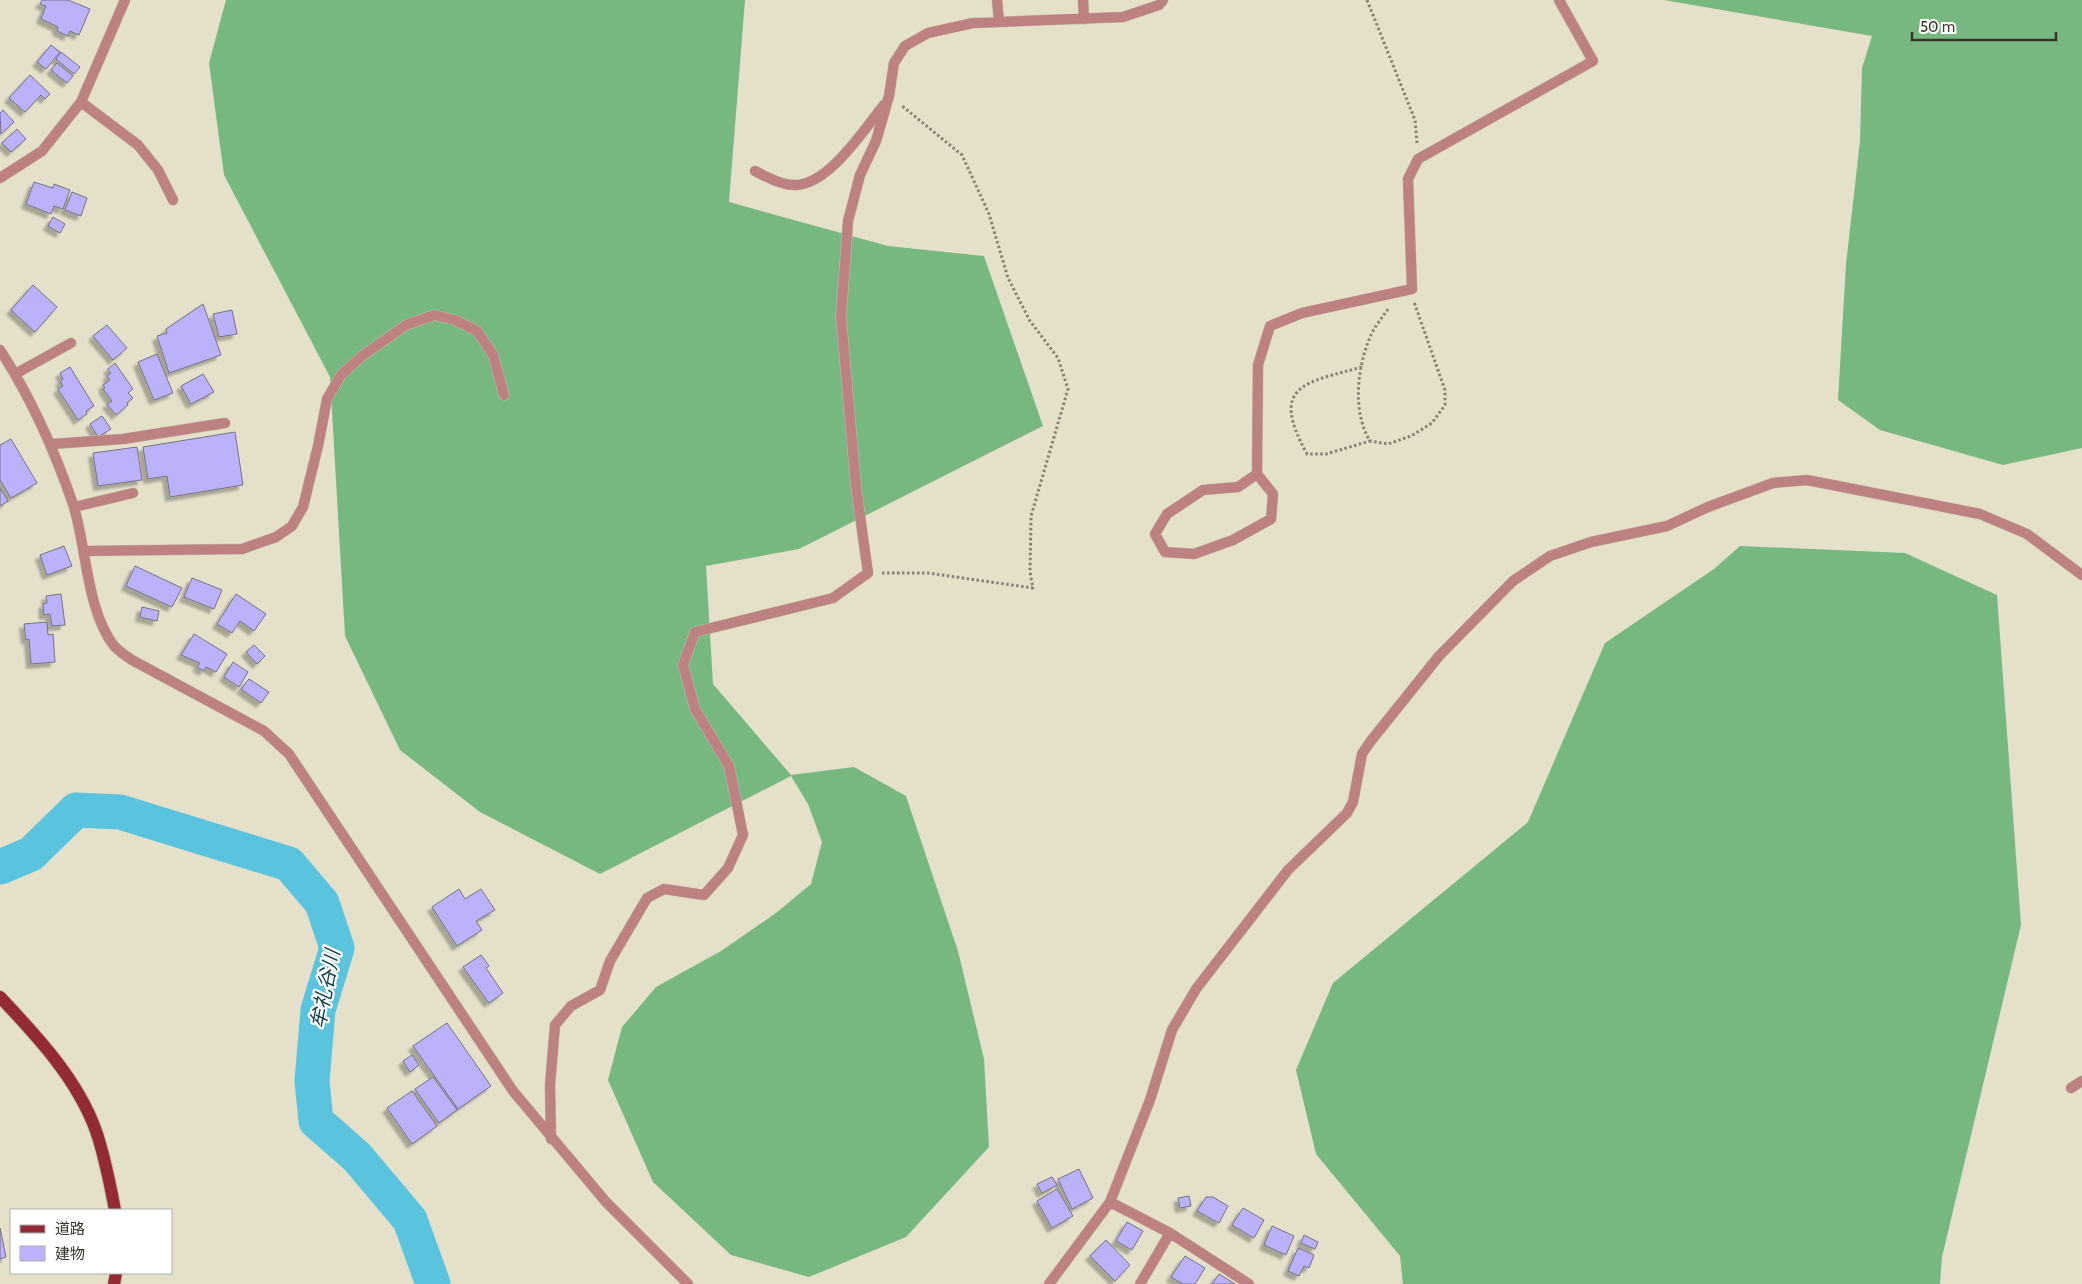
<svg xmlns="http://www.w3.org/2000/svg" width="2082" height="1284" font-family="Cabin,'Noto Sans JP',sans-serif">
<style>
.forest{fill:#77b880}
.lines{fill:none;stroke-linecap:round;stroke-linejoin:round}
.river{stroke:#5ac4de;stroke-width:35}
.building{fill:#bcb2fb;stroke:#737185;filter:url(#shadow)}
.minor-casing{stroke:#c2beaa;stroke-width:11}
.tertiary-casing{stroke:#c2beaa;stroke-width:11}
.primary-casing{stroke:#c2beaa;stroke-width:14}
.path{stroke:#878374;stroke-width:3;stroke-dasharray:2.5 2.5;stroke-linecap:butt}
.minor{stroke:#bd8182;stroke-width:10}
.tertiary{stroke:#bd8182;stroke-width:10}
.primary{stroke:#932a36;stroke-width:12}
.labels{text-anchor:middle;stroke-width:4.5;stroke-linejoin:round;paint-order:stroke}
.water-label{font-size:20px;font-style:italic;fill:#14444f;stroke:#fff}
</style>
<defs>
<filter id="shadow"><feDropShadow dx="-4.5" dy="4.5" stdDeviation="1" flood-color="#0004"/></filter>
</defs>
<rect width="100%" height="100%" fill="#e5e0ca"/>
<path class="forest" d="M226,0H745L729,202L888,246L984,256L1043,426L799,549L706,566L713,684L791,775L854,767L906,796L958,951L984,1059L989,1147L906,1237L809,1277L731,1255L653,1182L608,1080L622,1027L656,987L721,951L776,913L811,884L822,842L808,804L791,776L600,874L480,812L400,750L345,636L330,377L224,175L209,63Z
M1664,0H2082V448L2003,465L1880,430L1838,400L1846,264L1860,141L1862,68L1872,36Z
M1740,546L1905,553L1997,595L2021,925L1942,1257L1940,1284H1403L1400,1256L1316,1154L1296,1070L1333,983L1528,822L1605,643L1714,569Z"/>
<g class="lines">
<path class="river" d="M0,867L31,854L76,810L120,812L289,864L322,903L337,948L318,1010L312,1081L316,1121L357,1157L410,1220L433,1284"/>
</g>
<path class="building" d="M42,0H68L90,9L79,35L70,31L68,36L57,31L58,27L41,19L46,6L40,4Z
M51,45L60,52L46,69L37,62Z
M61,52L80,67L74,74L56,59Z
M57,63L73,76L67,83L51,70Z
M30,75L50,94L45,99L41,95L25,112L9,98Z
M3,110L14,122L1,134L0,113Z
M17,129L26,139L11,152L2,143Z
M34,182L53,188L54,184L70,190L63,209L54,206L51,214L26,204Z
M72,192L87,198L81,216L65,210Z
M53,217L65,224L60,233L48,226Z
M33,285L57,307L35,332L11,310Z
M203,304L221,355L169,373L157,336L167,333L166,329Z
M232,310L237,334L219,337L213,314Z
M107,325L127,348L113,360L93,336Z
M157,354L173,393L154,400L138,362Z
M115,363L133,389L128,393L133,398L127,403L128,405L116,415L107,404L112,401L103,389L105,388L103,385L110,380L107,376L111,373L108,369Z
M70,367L94,406L86,411L87,414L78,420L58,389L63,386L60,381L63,379L60,373Z
M203,374L214,392L191,404L181,386Z
M102,416L111,429L98,437L90,424Z
M235,432L243,485L170,497L167,476L148,479L143,447Z
M11,439L37,483L11,498L0,480V445Z
M137,447L142,480L98,486L93,453Z
M0,488L8,501L0,506Z
M64,546L72,566L47,575L40,555Z
M135,566L182,588L172,607L126,586Z
M192,578L222,590L214,609L184,597Z
M61,594L65,625L52,626L50,614L44,615L43,604L47,603L46,596Z
M236,594L266,614L254,631L240,621L232,633L217,624Z
M142,607L159,611L157,621L140,617Z
M47,622L48,635L53,634L55,662L31,664L29,639L26,640L24,624Z
M194,634L227,654L216,672L206,667L204,671L197,667L200,663L181,655Z
M254,645L265,656L257,664L246,652Z
M233,662L248,672L239,687L224,677Z
M249,679L269,692L261,703L241,689Z
M459,889L465,899L481,889L495,910L476,921L482,930L457,946L432,907Z
M481,955L489,966L486,968L503,993L489,1003L463,967Z
M447,1023L491,1086L458,1109L413,1046Z
M412,1055L419,1065L410,1072L403,1061Z
M433,1077L457,1110L439,1123L415,1089Z
M412,1091L437,1126L412,1144L387,1108Z
M1079,1169L1093,1198L1072,1209L1058,1179Z
M1052,1177L1057,1185L1042,1193L1037,1184Z
M1057,1189L1073,1216L1052,1228L1037,1201Z
M1189,1196L1191,1206L1180,1208L1178,1198Z
M1206,1197H1213L1228,1206L1219,1223L1197,1211Z
M1243,1208L1264,1220L1254,1238L1232,1225Z
M1127,1222L1143,1231L1132,1250L1116,1241Z
M1272,1226L1294,1236L1286,1255L1264,1245Z
M0,1228L6,1257L0,1259Z
M1304,1235L1318,1242L1315,1249L1301,1243Z
M1106,1240L1130,1265L1115,1281L1090,1256Z
M1298,1248L1314,1255L1309,1268L1304,1266L1299,1276L1288,1271Z
M1185,1256L1205,1268L1195,1284H1183L1171,1277Z
M1219,1274L1235,1284H1212Z"/>
<g class="lines">
<defs>
<path id="minor" d="M997,0L999,22
M1083,0L1084,19
M81,102L138,145L158,170L173,200
M755,171C767,177 781,185 795,185C829,185 864,129 884,105
M0,178L42,151L81,102L125,0
M15,374L71,343
M52,444L123,439L225,423
M1257,474L1238,487L1203,490L1167,514L1155,534L1165,552L1194,554L1233,540L1271,519L1273,494L1257,474L1258,365L1270,326L1302,313L1412,289L1408,179L1418,159L1593,61L1559,0
M74,507L133,493
M84,551L242,549L276,537L292,526L303,507L318,446L327,399L341,375L362,356L406,325L434,315L455,320L477,331L493,355L504,395
M2071,1088L2082,1081
M551,1139L550,1085L555,1025L571,1006L600,990L610,961L647,898L664,889L704,895L728,868L743,835L729,766L695,709L683,665L695,632L833,598L868,573L856,487L841,317L848,221L860,175L876,141L889,96L894,63L905,46L928,33L973,23L1123,17L1159,5L1163,0
M1110,1202L1170,1233L1140,1284
M1170,1233L1249,1284
M1049,1284L1110,1202L1150,1100L1172,1030L1196,989L1288,870L1347,813L1353,802L1362,754L1370,742L1439,656L1513,581L1550,556L1591,542L1667,526L1708,507L1773,483L1807,480L1980,514L2027,534L2082,575"/>
<path id="tertiary" d="M0,350C32,399 54,449 73,504C87,548 86,609 114,646C119,651 126,656 132,660L264,731L289,754L513,1091L606,1202L688,1284"/>
<path id="primary" d="M0,997C37,1036 78,1080 96,1131C105,1157 110,1184 115,1210
M114,1284L116,1273"/>
</defs>
<use href="#minor" class="minor-casing"/>
<use href="#tertiary" class="tertiary-casing"/>
<use href="#primary" class="primary-casing"/>
<path class="path" d="M1367,0L1415,120L1417,143
M1388,309C1382,318 1375,326 1371,335C1357,366 1352,412 1370,441L1388,444L1411,436L1432,423L1445,405V390L1414,302
M1362,367C1304,383 1269,385 1307,454H1326L1370,441
M882,573H928L1033,588L1030,572L1031,516L1068,389L1058,358L1030,321L1008,278L989,214L962,155L901,105"/>
<use href="#minor" class="minor"/>
<use href="#tertiary" class="tertiary"/>
<use href="#primary" class="primary"/>
</g>
<g class="labels">
<g class="water-label">
<text transform="translate(325 989) rotate(-79)" y="7">牟礼谷川</text>
</g>
</g>
<rect x="10" y="1209" width="162" height="65" fill="#ffffff" stroke="#afaeab"/>
<rect x="20" y="1225" width="25" height="8" fill="#932a36" stroke="#afaeab"/>
<text x="55" y="1234" font-size="15" fill="#37352c">道路</text>
<rect x="20" y="1246" width="25" height="15" fill="#bcb2fb" stroke="#afaeab"/>
<text x="55" y="1259" font-size="15" fill="#37352c">建物</text>
<path d="M1912 32v8h144v-8" fill="none" stroke="#37352c" stroke-width="2.5"/>
<text x="1920" y="32" font-size="15" fill="#37352c" stroke="#ffffff" stroke-width="4" paint-order="stroke">50 m</text>
</svg>
